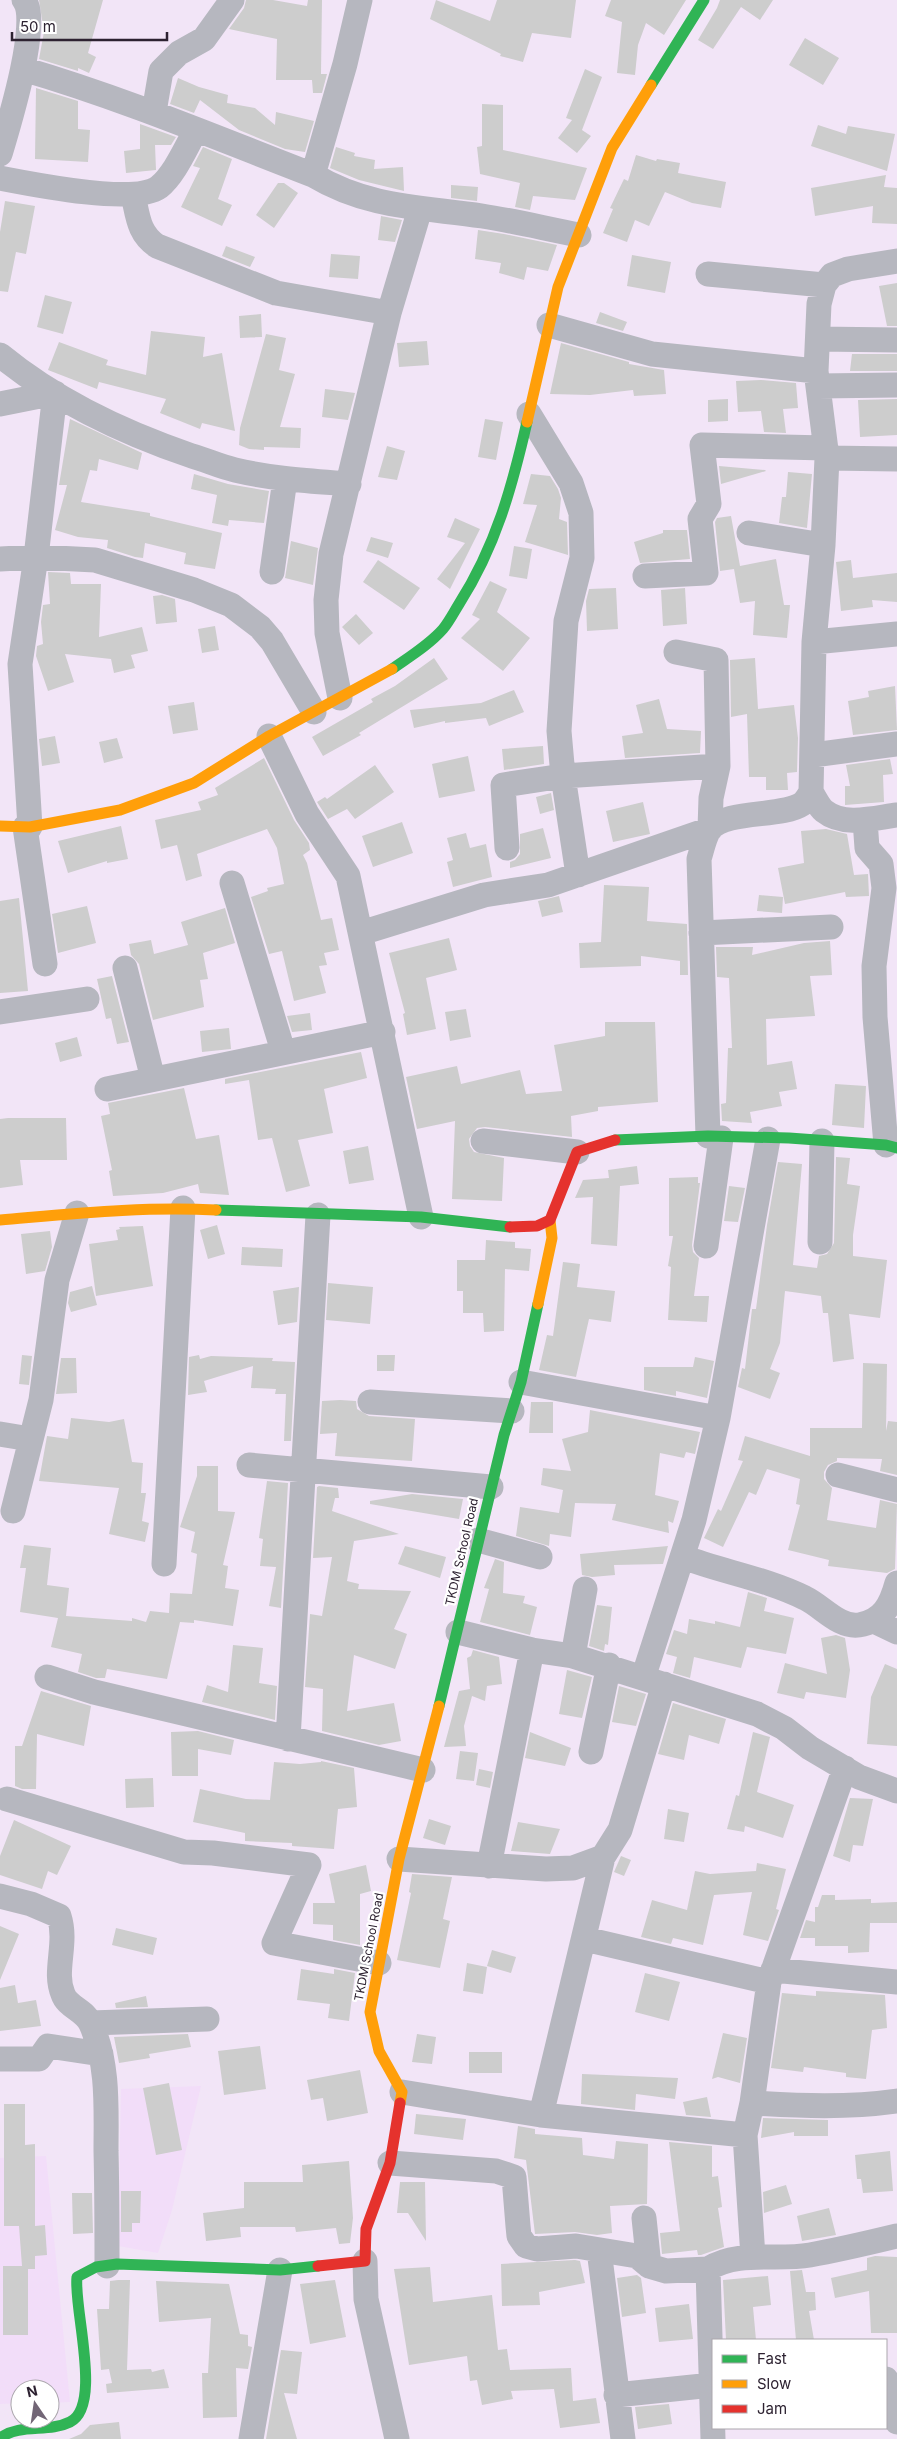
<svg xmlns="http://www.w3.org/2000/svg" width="897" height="2439" font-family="Inter,sans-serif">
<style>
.built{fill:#f2ddf9}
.building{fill:#cdcdcd}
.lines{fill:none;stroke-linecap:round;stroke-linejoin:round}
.street{stroke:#b6b7bf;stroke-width:25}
.fast{stroke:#30b455;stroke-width:11}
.slow{stroke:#ff9f0a;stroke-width:11}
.jam{stroke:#e5322d;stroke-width:11}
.labels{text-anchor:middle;stroke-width:4.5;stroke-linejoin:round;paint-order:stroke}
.street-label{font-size:12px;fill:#2d2231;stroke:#fff}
</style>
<rect width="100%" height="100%" fill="#f2e5f7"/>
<path class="built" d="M201,2086L172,2210L158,2253L118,2246L121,2089Z
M46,2156L70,2402L50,2403V2389H20V2403L0,2404V2158Z"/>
<path class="building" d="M39,0H103L88,53L96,57L89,73L78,68V71L39,59L44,32Z
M246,0H273L307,6L308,0H322L321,74H327L322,93H313L312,80H276L277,39L229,29L244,8Z
M436,0L490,21L497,0H576L571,38L532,33L523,62L500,56L501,54L430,19Z
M611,0H686L664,35L646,23L638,45L635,75L617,73L622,22L605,16Z
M720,0H773L760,20L741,7L713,49L698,40L717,8Z
M805,38L839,58L823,85L789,65Z
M585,69L602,77L582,130L591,136L577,153L558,138L572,120L566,118Z
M178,78L199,87L228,95L227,103L255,108L275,125L276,112L314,121L305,152L285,149L239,130L200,100L194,113L170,104Z
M36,88L78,101V129L90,130L88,162L35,159Z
M482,104L503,105V150L587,168L575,200L533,196L530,210L515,207L520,183L480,174L477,147L482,146Z
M140,124L176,137L171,145H155L156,170L126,173L124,151L140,149Z
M818,125L846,134L848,126L895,134L887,171L811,146Z
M203,147L232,159L218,199L232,205L222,226L181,207L200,168L193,166Z
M336,147L355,153L354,156L375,160L374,169L403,167L404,191L359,180L330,168Z
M636,155L656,161L657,159L680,163L678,173L726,182L721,208L692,203L665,192L649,226L635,220L627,242L603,233L613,209L610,208L624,179L628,181Z
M886,175L884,187L897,188V224L872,223L873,206L815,216L811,188Z
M278,183H284L298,193L274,228L256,215Z
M451,185L478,187L477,201L451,198Z
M5,201L35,206L26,254L16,252L8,292L0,291V232Z
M381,216L402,220L395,242L378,240Z
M478,230L504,234L557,245L548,271L527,267L524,280L499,273L501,263L475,259Z
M226,246L255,257L250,267L222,256Z
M331,254L360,256L358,279L329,277Z
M632,255L671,262L665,293L627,286Z
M897,283V326H887L879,286Z
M45,295L72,302L63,334L37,327Z
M600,312L627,322L623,331L596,323Z
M261,314L262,337L240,338L239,316Z
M151,331L205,337L203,357L222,353L235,431L202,423L200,429L160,413L166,399L99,382L97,389L48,370L59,342L108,360L106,365L146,375Z
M266,334L286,338L279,370L295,374L280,427L301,428L300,448L264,447V450L249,449L239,445L240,428Z
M427,341L429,365L399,367L397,343Z
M561,343L629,362V364L664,370L666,394L634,396L633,390L590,395L550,394Z
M852,354H897V371H850Z
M761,380L796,383L798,408L783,409L786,433L764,432L761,411L738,412L736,381Z
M325,389L355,393L348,420L322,417Z
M728,399V421L708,422V400Z
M897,399V435L860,437L858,400Z
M70,419L142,453L138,470L99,459L97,471L90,470L81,502L150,513V516L222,533L215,569L184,564L186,553L145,543L143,558L135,557L107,548L108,540L78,537L55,530L67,485H59Z
M485,419L503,422L496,460L478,457Z
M387,446L405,451L397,480L378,477Z
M719,466L765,470L766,471L721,484Z
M788,472L812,474L807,528L779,523L782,497H786Z
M194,474L228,484L269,491L264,523L229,520L228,526L212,523L217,495L191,489Z
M531,474L550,476L558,489L561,498L559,519L567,522L568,555L525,542L537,505L523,504Z
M731,516L740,566L776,559L784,605H790L787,638L753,635L755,601L740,603L734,569L720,571L715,522L717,518Z
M455,518L480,529L450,589L437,579L465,543L447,537Z
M663,530H687L690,559L640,563L634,542L663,533Z
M371,537L393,543L388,558L366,551Z
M291,541L318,548L313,585L285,578Z
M514,546L532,549L527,579L509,576Z
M378,560L420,588L404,610L363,582Z
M851,560L853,578L897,573V602L872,600L873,607L841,611L836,562Z
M48,572L70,573L71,584H101L99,637L142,627L148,651L131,655L135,668L114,673L111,659L65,654L74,682L48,691L36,656L37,646L43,644L41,622L43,605L50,604Z
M490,581L507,589L497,612L530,638L503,671L461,638L480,619L472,615Z
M616,588L618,629L587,631L586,601L589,589Z
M685,588L687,624L663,626L661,590Z
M162,595L175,599L177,622L156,624L153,596Z
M356,614L373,633L359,645L342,627Z
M215,626L219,650L202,653L198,629Z
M434,658L448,679L359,733L361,735L323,756L312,737L373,702L371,699L395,686Z
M755,658L758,709L794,705L798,738L797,772L787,773L788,790H766V777H749L747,714L731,717L730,660Z
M895,686L897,730L853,735L848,701L869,697L868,691Z
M514,690L524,712L489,726L486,718L445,723V721L414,728L410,710L481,703Z
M659,699L667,729L701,731L700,753L625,758L622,736L643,733L636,705Z
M194,702L198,730L173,734L168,706Z
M55,736L60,763L42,766L39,739Z
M117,738L123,758L104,763L99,742Z
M543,746L544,764L504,770L502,749Z
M468,756L475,791L439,798L432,764Z
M264,758L294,820L309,843L310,850L303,855L307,863L321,920L332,918L339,950L324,953L327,965L319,966L326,993L294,1001L282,951L269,954L251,897L268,891L267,888L284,884L277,848L267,829L197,854L202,876L186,881L177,845L161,849L155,820L201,810L198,802L218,795L215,788Z
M890,759L893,774L883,775L884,802L845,805V786H850L846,765Z
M375,765L394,792L355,819L347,809L328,819L317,802L325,797L327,799Z
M551,793L554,810L540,814L536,797Z
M643,802L650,834L613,842L606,811Z
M402,822L413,853L373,867L362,836Z
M121,826L128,859L107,863V861L68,873L58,841Z
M543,828L551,858L510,868V862L515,860L520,854V834Z
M826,829L847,834L854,875L868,874L869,896L846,897L845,892L785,904L778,868L804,863L801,831Z
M466,833L470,848L486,844L492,877L453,887L447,862L453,860L447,838Z
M604,885L649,887L647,921L687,924L688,975H680V961L641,956V966L580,968L579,943L601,942Z
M759,895L783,897L782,913L757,911Z
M559,896L563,912L542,917L538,901Z
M19,898L28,991L0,993V901Z
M87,906L96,943L58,953L52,914Z
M225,908L235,943L203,953L208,979L200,980L204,1007L153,1020L139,964L131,955L129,944L151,940L154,954L188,945L181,922Z
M449,938L457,970L426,978L436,1029L407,1035L403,1014L405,1013L389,953Z
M830,941L832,975L810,976L815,1016L766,1019L767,1065L792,1061L797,1089L779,1092L782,1106L750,1112L752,1123L722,1121L721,1104L726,1103L728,1048H732L729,978L717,977L716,947H753L752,955L804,943Z
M112,976L129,1042L117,1044L111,1018L106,1019L97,979Z
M466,1009L471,1037L450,1041L445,1012Z
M310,1013L312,1030L292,1032L287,1016Z
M605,1022H655L658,1102L598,1107V1111L571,1116L572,1137L485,1127L477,1128L469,1139L470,1146L474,1152L504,1158L502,1201L452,1199L455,1121L417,1129L406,1077L457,1066L461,1084L520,1070L526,1094L562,1091L554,1045L605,1036Z
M229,1028L231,1049L202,1052L200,1031Z
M77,1037L82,1056L60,1062L55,1043Z
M361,1052L367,1078L324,1089L333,1133L298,1140L310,1186L286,1192L272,1138L258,1140L249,1080L225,1084V1079Z
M835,1084L866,1086L864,1128L832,1125Z
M184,1088L196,1139L219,1135L229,1195L200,1193L198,1184L163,1193L113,1196L109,1171L112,1170L101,1116L110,1114L108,1103Z
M8,1118H66L67,1160H20L23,1185L0,1188V1119Z
M368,1146L374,1180L349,1184L343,1151Z
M836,1157L850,1158L847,1184L860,1186L853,1235V1256L887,1260L880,1318L849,1314L854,1359L833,1362L828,1313H823L821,1296L785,1291L780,1343L770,1369L780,1373L770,1399L738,1387L742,1368L745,1369L752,1309H756L767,1225L778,1162L802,1164L793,1265L817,1268L819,1256L827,1254L834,1243Z
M637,1166L639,1184L620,1186L617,1246L591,1244L593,1197L575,1198L583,1180L609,1178L608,1170Z
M698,1177V1183H700L692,1245L693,1252L699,1258L694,1296H709L707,1322L668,1320L671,1267L668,1266L673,1236H669V1178Z
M729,1186L745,1188L738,1222L724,1221Z
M217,1225L225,1254L208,1259L200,1230Z
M143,1226L153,1286L96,1296L89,1244L118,1240L116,1230L120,1229L119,1227Z
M50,1231L52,1247L45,1271L26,1274L21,1234Z
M486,1240L515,1242V1248L531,1249L529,1271L505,1269L504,1331L484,1332L483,1313H463V1291H457V1260H485Z
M242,1247L283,1249L282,1267L241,1265Z
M563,1262L580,1264L577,1287L615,1291L611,1322L589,1319L576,1377L539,1370L547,1335L553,1336Z
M328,1283L373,1287L370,1324L326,1320Z
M92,1286L97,1305L71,1312L68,1303L70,1292Z
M299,1287L297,1322L278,1325L273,1291Z
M22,1355L32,1356L29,1385L19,1384Z
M199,1355L200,1359L211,1356L273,1358L272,1361L295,1362L291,1441H284L286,1394H275L276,1389L251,1388L253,1366L204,1381L207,1392L188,1395L189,1357Z
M377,1355H395L394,1371H377Z
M695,1357L714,1361L707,1398L676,1391V1396L644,1390V1367H693Z
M61,1358H76L77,1393L56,1394Z
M863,1363L887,1364L886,1431L888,1421L897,1422V1475L880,1471L882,1459L837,1458V1461L828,1465L824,1472V1479L832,1488L827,1520L876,1528L880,1500L897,1504L895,1569L887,1573L828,1566L829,1560L788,1550L800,1505L796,1504L800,1479L767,1469L756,1495L749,1492L723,1547L704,1538L718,1509L721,1511L743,1461L738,1460L745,1436L810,1456V1428H862Z
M340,1400L356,1401L357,1409L369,1416L415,1419L412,1461L335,1456L337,1433L320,1434L322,1401Z
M531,1402H553V1433H529Z
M590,1410L700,1432L695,1454L686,1452L684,1458L660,1453L655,1495L679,1501L673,1523L668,1521L669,1533L612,1520L616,1504L575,1503L571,1537L550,1534L549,1546L516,1536L520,1507L559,1513L563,1490L541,1485L543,1468L571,1471L562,1439L588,1432Z
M71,1418L109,1422L124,1419L132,1462L143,1463L141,1493H146L142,1521L149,1523L145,1542L109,1534L119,1488L39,1481L47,1436L68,1439Z
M197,1466H218V1511L235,1512L223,1565L228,1566L225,1588L239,1590L233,1626L194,1620V1623L180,1622L167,1679L107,1669L105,1678H96L78,1672L82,1654L51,1647L58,1618L20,1612L26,1568H20L24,1545L51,1548L47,1585L69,1588L66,1616L132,1621V1618L146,1622L150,1611L169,1613L170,1593L192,1594L197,1554L191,1552L195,1532L180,1527L197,1476Z
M267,1481L288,1483L281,1608L269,1606L276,1567L260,1566L263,1539L259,1538Z
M319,1486L338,1488L339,1498H335L332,1511L399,1534L354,1541L347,1581L359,1584L358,1589L411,1591L394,1629L407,1634L395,1669L354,1655L347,1711L394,1703L401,1741L379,1745L322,1731L323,1689L305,1687L310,1614L322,1616L332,1557L313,1558L317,1487Z
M412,1494L463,1499L459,1519L370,1504V1501Z
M405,1546L446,1557L440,1578L398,1564Z
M668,1546L663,1564L614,1565L615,1575L592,1577L582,1575L580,1554Z
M495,1559L504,1562L503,1593L525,1596L523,1603L537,1607L530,1635L480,1622L489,1589L484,1588Z
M748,1592L767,1598L764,1611L794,1618L786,1654L747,1647L741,1668L694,1657L690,1678L673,1673L677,1657L666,1654L674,1630L687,1634L689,1619L715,1624V1621L740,1627Z
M597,1605L612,1607L608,1645L605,1644L604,1651L589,1646Z
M836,1635L845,1638L850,1670L846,1698L806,1692L804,1699L777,1693L785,1663L827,1674L821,1638Z
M233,1645L263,1648L259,1683L277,1686L275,1720L202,1702L207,1685L228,1692Z
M473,1650L499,1657L502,1684L487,1686L485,1701L472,1696L464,1726L466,1746L444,1747L459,1691L470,1689L467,1658L471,1656Z
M885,1664L897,1669V1746L867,1744L871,1697Z
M567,1670L592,1677L582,1718L559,1714Z
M619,1686L646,1694L636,1726L612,1722Z
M41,1691L91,1706L84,1746L37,1734L36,1789H22L15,1786V1746H22Z
M673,1703L726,1719L719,1744L689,1735L684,1760L658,1754Z
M198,1731L234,1740L231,1755L198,1749V1776H172L171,1732Z
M530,1732L571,1748L565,1766L525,1758Z
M753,1732L770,1737L757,1792L794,1805L783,1838L745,1826L744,1832L727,1829L736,1795L739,1796Z
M460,1751L478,1753L474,1781L456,1779Z
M321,1761L354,1768L357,1807L338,1809L334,1849L292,1846V1843L245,1841V1833L193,1822L200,1789L246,1799L270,1800L274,1762L300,1764L321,1762Z
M479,1769L493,1772L490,1788L476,1785Z
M153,1778L154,1807L126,1808L125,1779Z
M850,1798L873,1799L863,1846L853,1845L850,1862L833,1856Z
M668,1809L689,1813L684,1842L664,1839Z
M429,1819L451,1826L445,1845L423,1838Z
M14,1820L71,1846L57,1875L48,1871L42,1889L0,1875V1856Z
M518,1822L560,1829L550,1854L511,1851Z
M621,1856L631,1860L624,1876L614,1872Z
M757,1863L786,1869L776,1909L779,1910L768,1941L743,1935L752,1892L714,1895L703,1945L673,1938L671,1944L641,1937L652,1900L687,1910L695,1871L710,1874L756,1871Z
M366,1865L371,1891L360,1894V1945L333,1940V1925L313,1924V1903H335L329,1874Z
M412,1874L452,1877L443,1919L450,1921L440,1968L397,1960L411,1893L409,1892Z
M822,1895H835V1900L871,1899V1903L897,1902V1923H870L869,1952L848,1953V1946H815V1938H800L806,1920L815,1922V1907H818Z
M0,1926L19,1934L0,1980Z
M116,1928L157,1938L153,1955L112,1945Z
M492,1950L516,1957L511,1973L487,1966Z
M467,1963L487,1967L483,1994L463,1991Z
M301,1969L334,1974V1969L355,1973L349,2021L328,2018L330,2004L297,2000Z
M645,1973L680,1982L669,2021L635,2012Z
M15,1985L18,2003L36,2000L41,2026L0,2031V1988Z
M816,1991L885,1995L887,2028L872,2030L866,2079L846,2077V2073L804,2067L803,2072L771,2068L782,1993L816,1996Z
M146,1996L148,2007L116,2008L115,2003Z
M723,2033L747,2038L740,2083L718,2077L712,2079Z
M188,2034L191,2047L149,2054L150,2058L119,2063L114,2037Z
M417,2034L436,2037L432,2064L412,2062Z
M260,2046L266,2089L224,2095L218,2051Z
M469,2052H502V2073H469Z
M360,2070L368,2113L327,2121L323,2098L311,2100L307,2080Z
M582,2074L678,2078L675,2099L636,2094L635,2110L581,2104Z
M169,2083L182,2150L156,2155L143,2088Z
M707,2097L711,2117L686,2115L683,2102Z
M4,2104H25V2145L35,2144V2226L45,2225L47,2255L35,2256V2269H28V2335H3V2266H22L19,2226H4Z
M416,2114L466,2119L463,2140L414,2134Z
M763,2118L828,2120V2136H794V2132L761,2138Z
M518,2126L535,2129V2134L582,2138L583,2155L614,2159L616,2141L648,2144L647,2204L610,2206L612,2233L597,2235L575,2232L535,2234L526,2160L514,2158Z
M669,2142L712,2146V2177L718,2176L722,2207L718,2208L724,2247L701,2255H698L697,2250L662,2254L660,2233L680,2231Z
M890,2151L893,2191L863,2193L861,2179H857L855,2155Z
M349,2161L353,2218L350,2243L339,2244L336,2228L296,2232L295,2227H240L241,2237L206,2241L203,2213L244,2208V2182H303L302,2165Z
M400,2182H425L426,2241L408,2213H397Z
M786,2185L792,2204L764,2213L763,2192Z
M121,2191H141L140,2223H132V2232H121Z
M72,2193H92L93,2233L73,2234Z
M829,2208L836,2235L802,2241L797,2216Z
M875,2256L897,2257V2333H871L869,2291L835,2298L831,2278L867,2270V2258Z
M575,2260L580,2261L585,2283L539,2292L540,2305L502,2306L501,2264Z
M430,2267L433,2302L492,2295L498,2350L507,2349L510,2370L571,2368L573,2401L596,2398L600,2423L560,2428L554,2389L511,2391L513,2399L482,2405L477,2380L470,2381L467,2356L409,2365L394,2269Z
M802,2270L806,2292H815L816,2310L809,2311L814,2340H796L790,2271Z
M637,2275L641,2278L646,2313L622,2317L617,2278Z
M768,2276L771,2305L753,2307L756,2340H726L723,2280Z
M118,2280H130L127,2370L151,2369L152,2372L164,2369L169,2388L107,2393L106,2384L112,2383L109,2369L101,2370L97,2309H109L110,2281Z
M335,2280L346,2337L310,2344L300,2284Z
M156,2281L229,2284L240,2334L248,2335V2346L252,2347L248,2369L236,2368L237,2417L203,2418L202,2373H208L211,2318L159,2322Z
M689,2304L693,2339L659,2342L655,2308Z
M281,2350L302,2352L297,2394L284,2393L297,2439H266Z
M669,2404L672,2424L638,2429L635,2407Z
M119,2422L121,2439H69L81,2434L90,2425Z"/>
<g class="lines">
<path class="street" d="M23,69C122,98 217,138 313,175C368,208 421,207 482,216C515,221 547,229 579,235
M154,112L161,71L179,53L204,39L232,0
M0,154C8,127 41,21 24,0
M313,175L345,64L360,0
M0,178C31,184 135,205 159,187C175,174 186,147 196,130
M133,195C138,216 138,233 157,246L276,293L389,313
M708,274L824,285
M549,325L652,354L816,371
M818,339L897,340
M0,355C56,401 124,433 192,456C206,460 221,467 235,470C273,479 311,481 349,484
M818,386L897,385
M0,404L55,393L36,557L20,664L30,827
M529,414L571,483L581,513L582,558L566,621L559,731L563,776L578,875
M827,458L897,459
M749,533L823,545
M0,559L36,557L95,560L194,590L231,605L260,627L272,641L314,712
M272,572L285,479
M645,576L706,573L700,519L709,504L702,445L826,448
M814,642L897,634
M340,698L327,633L326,600L331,554L389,313L420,209
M269,736L307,814L348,876L421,1217
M813,755L897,744
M811,792C815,798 819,807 824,811C844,827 874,818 897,815
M865,820L867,848L881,864L884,888L874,966L875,1017L886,1145
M25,827L45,964
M507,848L503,785L563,776L718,766
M232,883L283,1051
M361,933L484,895L548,885L710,829L711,798L718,766L716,660L676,652
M701,933L831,927
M125,968L153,1079
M0,1012L87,999
M107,1089L383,1032
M708,1136L699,859C702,850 704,838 709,830C726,809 781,818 802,804C806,801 809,795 811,792L814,642L823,545L827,458L816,371L819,304L824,285L832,275L848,269L897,261
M483,1141L577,1152
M820,1242L822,1141
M706,1246L721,1138
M521,1382L718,1418
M370,1402L512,1411
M0,1434L30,1439
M249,1465L491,1487
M838,1475L897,1490
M13,1511L41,1400L57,1280L77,1213
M478,1540L540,1557
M683,1557C723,1572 767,1579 805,1598C822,1606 839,1628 859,1625C883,1621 891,1605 897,1583
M164,1564L183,1208
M874,1621L897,1632
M458,1632L532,1650L573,1656L757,1714L784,1728L810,1748L859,1777L897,1791
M573,1656L585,1589
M47,1677L94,1692L423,1770
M643,1678L694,1520L718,1418L768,1139
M288,1739L318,1215
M591,1752L609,1665
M7,1799L184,1852L213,1853L309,1865L274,1943L379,1963
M399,1859L546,1869L573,1868L603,1857L620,1830L664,1684
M489,1866L532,1650
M0,1896L31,1904L59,1916C68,1944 53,1971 63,1994C67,2007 85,2010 91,2024C109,2064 106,2109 106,2151C107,2190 107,2228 107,2266
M585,1939L769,1982
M773,1970L897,1982
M91,2023L207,2019
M0,2059H39L48,2046L101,2054
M402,2092L541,2115L745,2135
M752,2103C801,2106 848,2108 897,2101
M541,2115L603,1857
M390,2163L496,2171L514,2177L518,2226L519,2236L526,2246L537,2249L576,2246L637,2256L649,2266L666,2271L708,2269
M644,2218L649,2266
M599,2250L623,2439
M753,2257L745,2135L752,2103L769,1982L845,1768
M365,2261L366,2299L397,2439
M886,2379L897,2422
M616,2395L712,2385
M251,2439L280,2270
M713,2439L708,2269C739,2250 776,2261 810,2255C839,2250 868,2243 897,2236"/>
<path class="fast" d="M651,85L704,0
M392,669C409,657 429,645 443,629C449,622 454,612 459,604C496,546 512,487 527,422
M615,1140L708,1136L789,1138L886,1145L897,1148
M216,1210L421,1217L510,1227
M439,1706L504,1435L521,1382L538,1304
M0,2438C21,2423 48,2433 70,2422C103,2406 73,2307 77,2277L96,2267L117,2264L280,2270L318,2266"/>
<path class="slow" d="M527,422L558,287L612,148L651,85
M0,826L30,827L120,810L194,783L269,736L392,669
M0,1220C71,1214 144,1206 216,1210
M538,1304L552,1238L550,1220
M400,2103L402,2092L379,2051L370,2012L399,1859L439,1706"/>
<path class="jam" d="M510,1227L537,1226L550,1220L577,1152L615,1140
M318,2266L365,2261L366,2229L390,2163L400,2103"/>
</g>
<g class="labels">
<g class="street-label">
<text transform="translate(462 1552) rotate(-77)" y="4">TKDM School Road</text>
<text transform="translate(369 1947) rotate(-79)" y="4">TKDM School Road</text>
</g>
</g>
<rect x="712" y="2339" width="175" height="90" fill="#ffffff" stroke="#aba7ad"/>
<rect x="722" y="2355" width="25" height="8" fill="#30b455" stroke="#aba7ad"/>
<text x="757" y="2364" font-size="15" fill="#2d2231">Fast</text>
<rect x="722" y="2380" width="25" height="8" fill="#ff9f0a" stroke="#aba7ad"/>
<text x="757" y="2389" font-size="15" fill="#2d2231">Slow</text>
<rect x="722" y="2405" width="25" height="8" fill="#e5322d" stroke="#aba7ad"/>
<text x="757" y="2414" font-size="15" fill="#2d2231">Jam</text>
<g transform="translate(35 2404) rotate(347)"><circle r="24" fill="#ffffff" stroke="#aba7ad"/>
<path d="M0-4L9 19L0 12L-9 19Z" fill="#726676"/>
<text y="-8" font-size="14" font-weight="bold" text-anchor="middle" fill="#2d2231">N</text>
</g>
<path d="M12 32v8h155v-8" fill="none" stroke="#2d2231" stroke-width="2.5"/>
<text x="20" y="32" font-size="15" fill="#2d2231" stroke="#ffffff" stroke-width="4" paint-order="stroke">50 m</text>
</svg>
